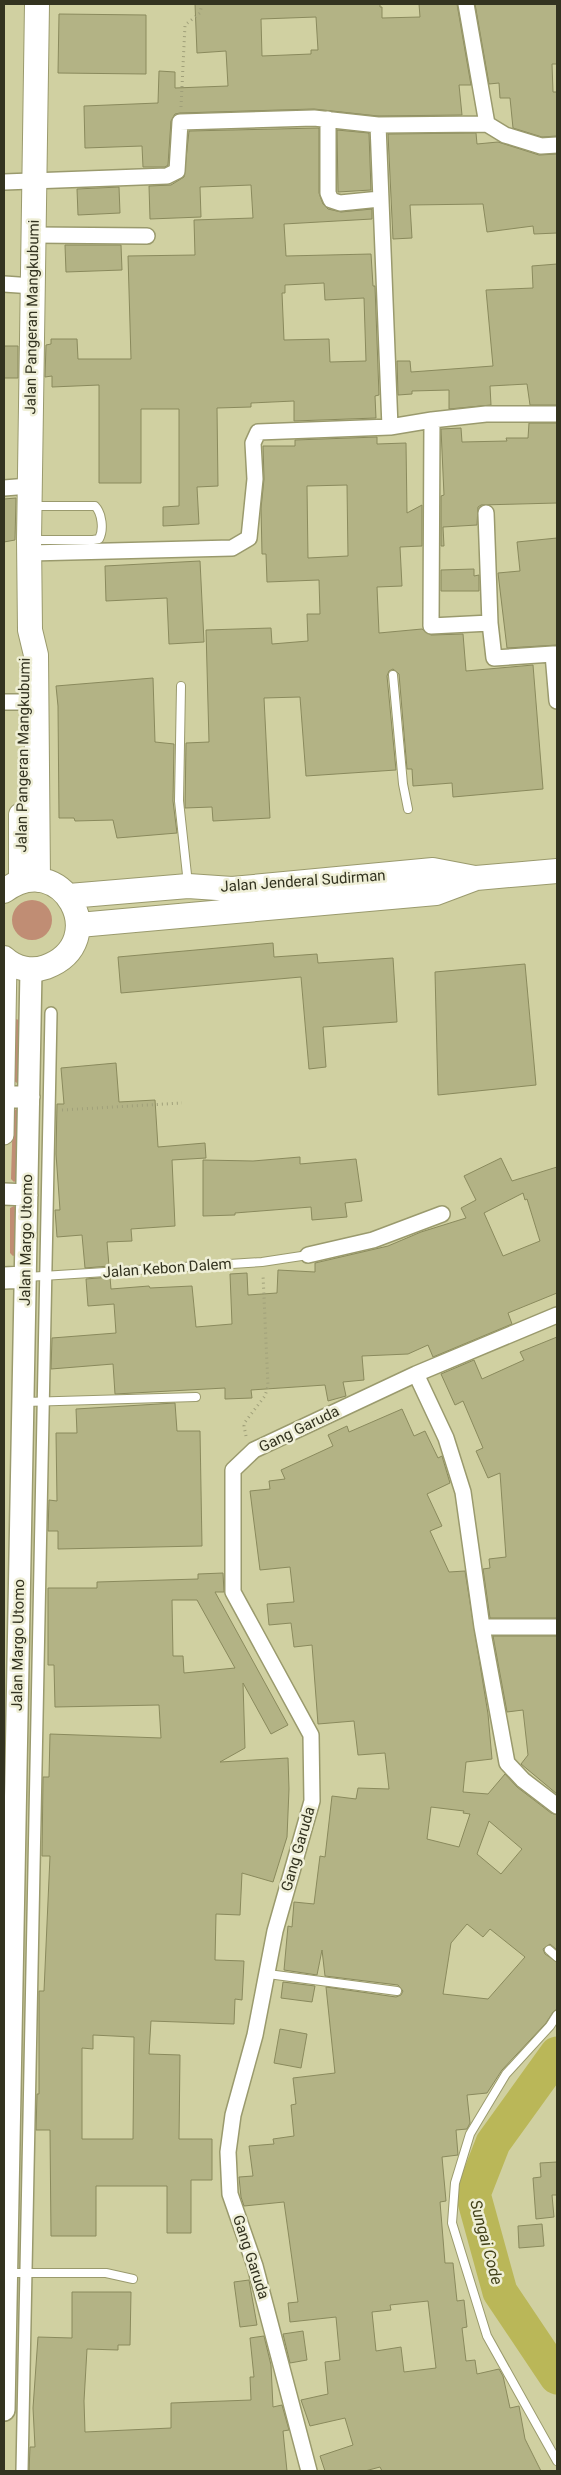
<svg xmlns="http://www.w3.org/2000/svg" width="561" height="2475" font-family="Roboto,sans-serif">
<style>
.green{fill:#c08d74}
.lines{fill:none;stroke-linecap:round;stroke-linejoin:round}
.river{stroke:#bab758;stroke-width:35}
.building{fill:#b3b385;stroke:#8a8a5d;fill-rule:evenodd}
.service-casing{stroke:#9a9a6d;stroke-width:10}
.pedestrian-casing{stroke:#9a9a6d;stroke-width:14}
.minor-casing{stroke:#9a9a6d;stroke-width:18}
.tertiary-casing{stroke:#9a9a6d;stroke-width:21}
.secondary-casing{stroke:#9a9a6d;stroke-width:24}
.primary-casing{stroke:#9a9a6d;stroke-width:26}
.path{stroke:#a0a07a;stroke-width:3;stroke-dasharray:1 4;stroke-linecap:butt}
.service{stroke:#fff;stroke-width:8}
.pedestrian{stroke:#fff;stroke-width:11}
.minor{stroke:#fff;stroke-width:15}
.tertiary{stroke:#fff;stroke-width:19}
.secondary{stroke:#fff;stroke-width:21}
.primary{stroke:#fff;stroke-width:24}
.labels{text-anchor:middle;stroke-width:5;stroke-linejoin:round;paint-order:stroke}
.street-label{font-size:15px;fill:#333320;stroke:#efefd7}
.water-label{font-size:16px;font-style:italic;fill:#414018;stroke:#efefd7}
</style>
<rect width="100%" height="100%" fill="#d0d0a1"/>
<path class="green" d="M12 920a20 20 0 1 1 40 0a20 20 0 1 1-40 0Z
M17,1019L20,1022L18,1082L17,1083L13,1080L15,1020Z
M16,1109L18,1110L17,1180L14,1182L11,1179L13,1112Z
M14,1206L17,1209L15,1255L13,1256L10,1253V1208Z"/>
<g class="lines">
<path class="river" d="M557,2054L493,2143L473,2194L500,2292L557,2377"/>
</g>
<path class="building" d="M195,4H380V7H382V18L420,17L419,4H457L471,85H459L462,115L378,116L314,109L180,113L175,114L171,121L168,165L165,167H143L142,146L85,148L84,106L158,103L159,71L175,72V88L228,86L226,51L197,53ZM316,17L318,50H311V54L262,56L261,19Z
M475,4H557V64H552L553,92H557V136L542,137L513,128L510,98H500L499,83L489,84Z
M59,14L146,15V74L58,73Z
M319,128V193L323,204L328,209L341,212L372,209V219L284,224L286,256L371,254L373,286H375L379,395L375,396L376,418L294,421V401L251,403V407L217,408L218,486L197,487L199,524L163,526V507L179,506V409H141V483H99V385L52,387V376L45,377L46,345L51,344V339H77L78,359H131L128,256L195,255L194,220L253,218L251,185L200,187L201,217L150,219L149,186L171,185L184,177L189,131ZM324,283L325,300L364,298L366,361L330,362L329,339L284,340L282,293H285V285Z
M337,130L369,133L371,190L338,192Z
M476,133L477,144L498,142L539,155L557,154V233L534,234L533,226L487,232L483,204L410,205L412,238L393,239L388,134Z
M119,187L120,213L78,215L77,189Z
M65,245H121L122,270L66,272Z
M557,264V405H530L527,384L490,386L491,405L449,409V390L412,391V394L398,395L397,361H410L411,372L493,366L486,290L533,288L532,266Z
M4,346H18V378H4Z
M529,423H557V503L481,505L478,507L477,525L443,527L444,546H441V496L444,495L441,429L461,428L462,442L507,441L506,438H528Z
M377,437V444L406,443L407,513L422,505V546L400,547L402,586L377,587L379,633L422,629L431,635L463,634L466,671L533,665L543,789L453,797L452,783L413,786L412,769H407L399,674L393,669L389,671L387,676L396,770L306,776L300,697L264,698L270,818L213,821L212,807L185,808L186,743L209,742L206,630L271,628L272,644L308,641L307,614H320L319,580L267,582L266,554H262L261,508L264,479L263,446H295V440ZM347,485L348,556L308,558L307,486Z
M16,498L15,540L4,542V499Z
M557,538V645L507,648L498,573L520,571L517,542Z
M200,561L204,642L169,644L167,598L106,601L105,566Z
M474,569V576L479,575V591H441V570Z
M153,678L155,742L174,744L173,801L177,833L117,838L113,820L75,821L74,818H59L58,706L56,686Z
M273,943L274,957L317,954L318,963L393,958L397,1022L323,1027L326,1067L309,1069L301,977L121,993L118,957Z
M525,964L536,1085L438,1095L435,972Z
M116,1063L119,1102L155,1100L158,1147L205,1143L206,1158L172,1160L175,1226L131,1229L132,1241L107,1242L109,1266L85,1268L82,1235L57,1237L55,1210H60L56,1154L57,1104H64L61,1068Z
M300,1157V1164L356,1159L362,1201L345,1203L347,1217L312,1220L311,1207L235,1213V1215L203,1216V1160L253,1161Z
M501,1158L512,1181L557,1167V1293L508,1313L512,1324L433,1357L428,1345L408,1354L362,1356L364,1380L343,1382L346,1396L328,1401L325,1385L251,1390L252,1398L225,1399V1388L115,1394L113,1364L51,1369L52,1338L116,1333L114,1304L88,1306L86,1279L110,1277L111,1289L149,1286L150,1288L192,1286L196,1327L232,1324L230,1274L247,1273L248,1295L277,1293L278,1270L315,1272V1263L388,1246L421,1232L466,1218L461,1208L476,1200L464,1176ZM523,1193L525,1200L527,1199L540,1241L503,1256L484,1213Z
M557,1337V1618H490L483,1569L490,1568L489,1559L506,1557L500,1473L488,1478L476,1451L483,1448L463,1401L455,1405L441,1374L474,1360L482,1379L524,1360L520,1352Z
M175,1403L177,1431H200L202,1546L58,1549V1531H48L49,1500L57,1501L56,1433H77L76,1409Z
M402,1409L414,1436L425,1431L438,1458L442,1456L450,1483L427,1494L442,1526L430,1531L449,1572L465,1571L488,1714L492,1759L466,1762L463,1792L488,1794L505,1774L517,1787L551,1813L557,1815V1950L550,1944L543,1949L545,1954L557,1962V2009L553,2012L546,2023L502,2070L487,2093L467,2095L470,2123L467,2129L456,2130L458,2155L442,2157L446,2201L440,2202L445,2263H453L457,2301L464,2300L467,2327L462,2328L466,2361L475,2360L477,2374L499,2369L503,2376L510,2408L519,2406L525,2439L541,2471H382L380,2467L365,2471H325L320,2456L353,2445L345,2418L310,2426L301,2400L328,2394L325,2362L340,2360L336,2317L290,2322L288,2303L298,2302L284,2202L244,2206L241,2197L239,2177L253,2176L249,2146L274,2144L273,2139L294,2136L291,2105L296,2104L293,2078L335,2073L326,1987L396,1997L401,1995L403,1991L398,1985L325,1976L322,1950L317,1975L284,1970L288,1926L292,1927L294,1902L314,1904L320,1856L325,1857L332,1796L356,1799L358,1788L389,1789L385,1753L358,1755L354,1721L318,1724L312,1645L294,1647L291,1623L269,1625L267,1604L294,1602L290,1567L260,1570L250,1491L270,1489L269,1481L285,1479L281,1470L333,1446L328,1435L347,1426L349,1432ZM431,1807L464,1811L463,1813L470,1814L459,1847L427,1839ZM489,1821L522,1849L501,1874L477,1854ZM467,1924L483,1937L490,1929L525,1957L488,1999L443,1994L451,1943ZM428,2301L436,2368L404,2372L401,2347L376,2351L372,2312L391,2310L390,2305Z
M223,1573L224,1592H215L288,1725L271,1734L243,1683L245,1748L220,1762L288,1758L289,1789L287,1837L273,1882L242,1873L240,1915L216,1914L215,1960L244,1961L242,2000L235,1999L234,2024L151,2021L149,2054L180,2055L179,2139H212V2180H191V2233H167V2186H96V2236H51L50,2130H36L37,2094H39V1991H44L50,1856H42L43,1777H49L50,1734L161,1738L159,1705L55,1707L54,1665H48V1588H97V1582L198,1579V1574ZM172,1600H197L235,1668L184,1673L183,1656H173ZM93,2035L134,2037L133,2139H82V2048L93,2049Z
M493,1636H557V1794L521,1764L528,1755L523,1710L507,1712Z
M283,1982L315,1986L312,2002L281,1998Z
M280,2029L307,2034L301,2068L274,2063Z
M557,2162V2195H552L554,2217L536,2219L533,2178L541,2177L540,2163Z
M542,2224L544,2246L519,2248L518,2226Z
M249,2280L257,2325L240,2327L234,2282Z
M72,2292H131L130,2345H118V2350L87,2349L84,2401L85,2432L171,2428V2403L251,2400L250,2377H254L250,2338L264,2336L271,2365L273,2407L282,2405L289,2430L283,2431L287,2471H29L30,2447H35L33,2408L38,2337L72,2338Z
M303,2331L307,2360L290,2363L283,2334Z"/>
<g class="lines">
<defs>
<path id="service" d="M31,506H95C102,513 104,530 99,539L93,540H33
M393,675L403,784L408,809
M181,686L179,801L188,884
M27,1277L262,1262L308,1255
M25,1402L196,1397
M549,1950L557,1957
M268,1974L397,1991
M557,2015L550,2026L506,2074L470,2134L455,2183L452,2223L487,2336L557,2461
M8,2273H106L133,2279"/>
<path id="pedestrian" d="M22,2471L51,1013"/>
<path id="minor" d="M466,4L487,124
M328,119V193L331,200L340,203L380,199
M378,125L390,427
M4,182L167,176L177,171L180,122L314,118L378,125L487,124L505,135L541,146L557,145
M34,235L147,236
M4,284L33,286
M432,420L486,414H557
M4,488L29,486
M486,513L490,623
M30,553L232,548L249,538L255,479L253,443L258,432L390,427L432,420L431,626L490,623L494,658L553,654
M557,654H553L557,701
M4,702H22
M308,1255L373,1240L442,1214
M416,1374L446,1438L463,1492L482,1627L507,1763L523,1780L557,1806
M482,1627H557
M309,2471L255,2266L230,2194L228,2152L233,2115L255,2035L275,1931L312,1801L311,1735L233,1592V1470L254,1450L416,1374L557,1315"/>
<path id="tertiary" d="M4,1135L7,961"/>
<path id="secondary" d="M4,1097H29
M4,1194L27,1195
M4,1278L25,1277
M4,2410L31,970"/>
<path id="primary" d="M37,4L29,540L30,630L36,655L38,880
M21,881V815
M4,891C62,847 113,942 46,967C32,972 16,969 4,958
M69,896L188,886L232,889L433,870L475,878
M79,925L436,893L476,878L557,871"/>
</defs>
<use href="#service" class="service-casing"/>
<use href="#pedestrian" class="pedestrian-casing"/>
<use href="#minor" class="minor-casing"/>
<use href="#tertiary" class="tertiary-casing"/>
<use href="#secondary" class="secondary-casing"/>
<use href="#primary" class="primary-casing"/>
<path class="path" d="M181,107L185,25L200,13L202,4
M62,1110L182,1103
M246,1436L244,1426L245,1422L265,1396L268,1386L263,1275"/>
<use href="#service" class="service"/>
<use href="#pedestrian" class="pedestrian"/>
<use href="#minor" class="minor"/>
<use href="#tertiary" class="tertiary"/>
<use href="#secondary" class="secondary"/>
<use href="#primary" class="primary"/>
</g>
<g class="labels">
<g class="street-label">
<text transform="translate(32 317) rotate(-89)" y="5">Jalan Pangeran Mangkubumi</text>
<text transform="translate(23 755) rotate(-89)" y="5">Jalan Pangeran Mangkubumi</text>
<text transform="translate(303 881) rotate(-4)" y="5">Jalan Jenderal Sudirman</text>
<text transform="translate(26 1240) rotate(-89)" y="5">Jalan Margo Utomo</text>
<text transform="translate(167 1268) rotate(-4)" y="5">Jalan Kebon Dalem</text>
<text transform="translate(299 1429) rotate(-26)" y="5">Gang Garuda</text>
<text transform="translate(18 1645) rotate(-89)" y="5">Jalan Margo Utomo</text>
<text transform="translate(298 1849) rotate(-74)" y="5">Gang Garuda</text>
<text transform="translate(251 2257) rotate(72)" y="5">Gang Garuda</text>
</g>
<g class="water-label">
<text transform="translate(487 2242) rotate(75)" y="6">Sungai Code</text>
</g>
</g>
<rect width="561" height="2475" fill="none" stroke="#333320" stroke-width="10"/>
</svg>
